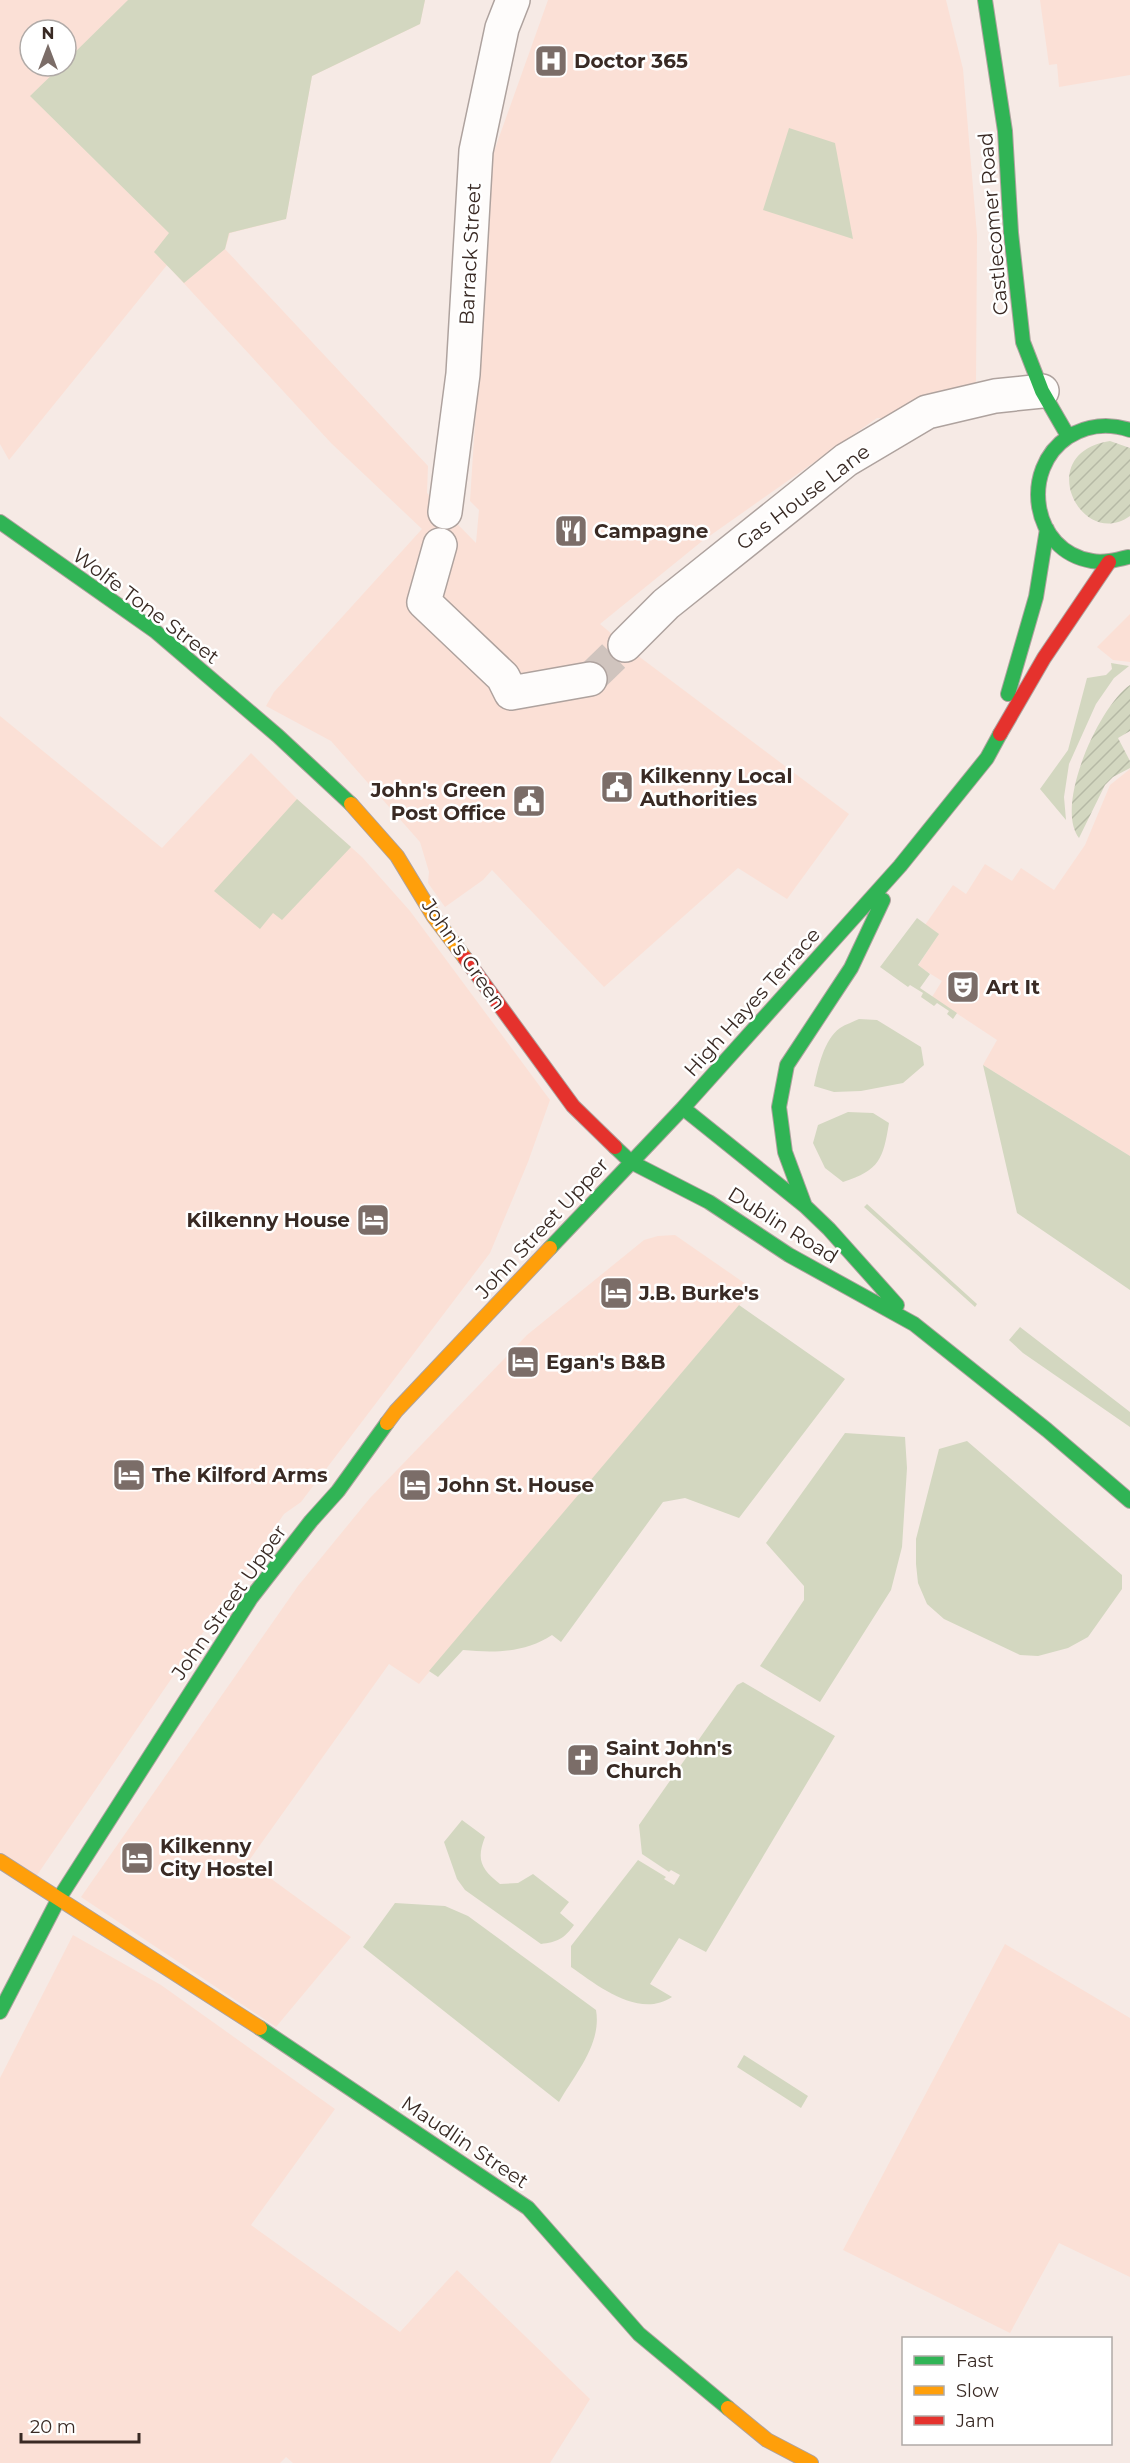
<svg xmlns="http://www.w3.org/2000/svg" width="1130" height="2463" font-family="Montserrat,sans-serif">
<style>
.built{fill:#fbe0d6;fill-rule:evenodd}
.grass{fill:#d3d7c0}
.garden{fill:url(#garden-furrows)}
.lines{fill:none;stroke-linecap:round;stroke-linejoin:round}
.street-tunnel{stroke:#d0c4be;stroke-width:33;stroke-dasharray:33 16;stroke-linecap:butt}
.street-casing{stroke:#aea29e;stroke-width:36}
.fast-casing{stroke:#aea29e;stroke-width:16}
.slow-casing{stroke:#aea29e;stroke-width:16}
.jam-casing{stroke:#aea29e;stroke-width:16}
.street{stroke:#fefcfb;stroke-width:33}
.fast{stroke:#30b455;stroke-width:14}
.slow{stroke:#ff9f0a;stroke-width:14}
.jam{stroke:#e5322d;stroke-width:14}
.labels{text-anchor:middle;stroke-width:5;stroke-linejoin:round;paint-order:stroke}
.poi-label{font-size:20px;font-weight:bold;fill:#392a24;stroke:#fff;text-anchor:start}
.street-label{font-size:20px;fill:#392a24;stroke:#fff}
</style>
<defs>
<pattern id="garden-furrows" width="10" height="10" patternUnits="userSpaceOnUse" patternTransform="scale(1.5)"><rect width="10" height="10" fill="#d3d7c0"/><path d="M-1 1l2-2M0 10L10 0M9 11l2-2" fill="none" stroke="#b6b9a5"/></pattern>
</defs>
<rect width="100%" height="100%" fill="#f6eae5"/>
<path class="built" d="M0,0H425L420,24L312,76L286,219L230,233L225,249L428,466L427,493L476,543L479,510L470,501L492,157L548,0H946L963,69L977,235L976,385L887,418H877L701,542L600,624L637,655L849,814L787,899L738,868L604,987L492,870L483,880L445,907L428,883L429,872L420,842L353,766L331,741L266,706L274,692L422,529L331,443L167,265L9,460L0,444ZM30,30H66V66H30Z
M1040,0H1130V75L1059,87L1057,64L1049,65Z
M1130,614V662L1113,660L1097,647Z
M0,716L162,848L251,753L297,799L362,857L410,911L550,1100L528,1162L490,1253L301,1502L284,1514L33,1881L0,1854Z
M1130,769V1156L983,1065L997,1040L932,997L942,981L918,966L938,934L925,925L953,885L966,894L985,864L1012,881L1021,868L1054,890L1085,845L1110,785Z
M675,1235L753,1289L419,1684L389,1664L248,1862L351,1937L276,2027L81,1897L298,1586L370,1498L527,1335L644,1240L658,1236Z
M73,1935L161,1985L335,2109L251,2225L400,2332L457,2270L590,2399L550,2463H293L286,2457L280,2463H0V2078Z
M1005,1944L1130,2018V2277L1059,2243L1010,2333L843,2250Z"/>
<path class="grass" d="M128,0H425L420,24L312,76L286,219L229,233L225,249L184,283L154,252L169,233L30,96L61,66H66V61Z
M789,128L835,143L853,239L763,210Z
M1111,663L1129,666L1114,678L1096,704L1069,764L1064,797L1066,820L1040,789L1068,750L1087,678L1106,675L1112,669Z
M297,799L351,847L282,920L273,913L260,929L214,891Z
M917,918L939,934L918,965L930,974L920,988L957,1013L953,1019L947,1014L949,1011L937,1003L934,1006L921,997L923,993L910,985L908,987L880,967Z
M859,1019L877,1020L921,1047L924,1065L903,1083L861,1091L834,1092L814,1086C818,1068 824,1039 840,1028C846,1024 853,1022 859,1019Z
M983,1065L1130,1156V1290L1017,1213Z
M848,1112L873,1113L889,1123C883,1159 880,1170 843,1182L825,1168L813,1143L818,1125Z
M867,1204L977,1304L975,1307L864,1207Z
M739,1305L845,1379L739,1518L685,1498L663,1502L561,1642L552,1635C525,1653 494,1653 463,1650L438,1677L429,1671Z
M1020,1327L1130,1412V1427L1023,1353L1009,1340Z
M845,1433L905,1437L907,1468L902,1547L891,1590L820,1702L760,1666L804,1600V1586L766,1543Z
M967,1441L1122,1575V1589L1088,1637L1068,1648L1038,1656L1020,1655L944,1619L927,1604L918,1583L916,1564V1539L939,1449Z
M743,1682L835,1736L706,1952L679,1938L650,1984L672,1997C639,2019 598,1986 571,1967V1946L638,1860L666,1877L664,1879L674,1885L680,1875L671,1870L669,1872L642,1854L639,1825L737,1685Z
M462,1820L485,1837C476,1860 481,1869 500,1884L518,1883L533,1874L569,1902L560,1913L574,1925C564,1939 557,1942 541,1944L465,1890L457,1879L444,1842Z
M395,1903L445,1906L468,1916L596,2010C602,2044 575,2074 559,2102L363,1947Z
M744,2055L808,2096L801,2108L737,2067Z"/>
<path class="garden" d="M1110,441L1130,448V516C1081,551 1032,453 1110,441Z
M1130,685V731L1118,738L1130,761V768L1113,777L1105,785L1079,838C1054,806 1099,706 1130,685Z"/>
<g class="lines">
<path class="street-tunnel" d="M590,679L625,645"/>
<defs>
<path id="street" d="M445,512L463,374L476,151L502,28L513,0
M440,545L424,602L503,677L511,693L590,679
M625,645L666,604L846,460L927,412L995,396L1042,391"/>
<path id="fast" d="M985,0L1005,131L1011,233L1023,342L1042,391L1068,436
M0,522L155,631L278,736L351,804
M1128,557C1116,560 1104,563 1092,561C1031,551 1020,469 1068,437C1087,425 1109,423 1130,430
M1008,694L1036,597L1047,529
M683,1108L805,1206L829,1229L897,1305
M615,1147L631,1162L709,1202L789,1255L914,1324L1047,1430L1130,1501
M805,1206L785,1152L779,1107L787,1065L851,968L883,900
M550,1248L683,1108L900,866L987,758L1000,734
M0,2012L58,1900L251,1598L311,1521L338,1491L387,1423
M260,2028L528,2208L639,2334L728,2408"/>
<path id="slow" d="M351,804L397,856L434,917L465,958
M387,1423L396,1411L550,1248
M0,1861L260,2028
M728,2408L767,2440L811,2463"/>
<path id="jam" d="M1000,734L1044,658L1109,562
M465,958L573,1106L615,1147"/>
</defs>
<use href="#street" class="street-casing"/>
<use href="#fast" class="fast-casing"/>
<use href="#slow" class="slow-casing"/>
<use href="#jam" class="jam-casing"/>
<use href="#street" class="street"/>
<use href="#fast" class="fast"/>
<use href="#slow" class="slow"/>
<use href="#jam" class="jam"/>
</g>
<defs>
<symbol id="hospital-square" viewBox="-11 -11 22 22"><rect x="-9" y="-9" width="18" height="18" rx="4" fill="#7b6d68" stroke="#fff"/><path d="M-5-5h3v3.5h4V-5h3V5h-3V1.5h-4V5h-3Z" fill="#fff"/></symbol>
<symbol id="restaurant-square" viewBox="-11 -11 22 22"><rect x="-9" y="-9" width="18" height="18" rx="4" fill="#7b6d68" stroke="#fff"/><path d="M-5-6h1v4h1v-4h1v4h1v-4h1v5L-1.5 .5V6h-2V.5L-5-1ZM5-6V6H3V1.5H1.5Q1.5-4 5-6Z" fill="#fff"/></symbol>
<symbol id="civic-square" viewBox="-11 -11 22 22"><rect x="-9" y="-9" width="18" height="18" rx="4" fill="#7b6d68" stroke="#fff"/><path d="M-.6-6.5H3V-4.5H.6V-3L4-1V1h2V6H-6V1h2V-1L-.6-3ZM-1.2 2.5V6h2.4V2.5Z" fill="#fff"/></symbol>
<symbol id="theatre-square" viewBox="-11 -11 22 22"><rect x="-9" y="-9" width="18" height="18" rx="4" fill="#7b6d68" stroke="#fff"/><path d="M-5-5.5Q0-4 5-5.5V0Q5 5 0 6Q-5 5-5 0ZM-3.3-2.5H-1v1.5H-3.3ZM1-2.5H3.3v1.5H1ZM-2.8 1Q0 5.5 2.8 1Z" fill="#fff"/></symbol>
<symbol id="hotel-square" viewBox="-11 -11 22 22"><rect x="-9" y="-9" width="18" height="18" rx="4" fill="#7b6d68" stroke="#fff"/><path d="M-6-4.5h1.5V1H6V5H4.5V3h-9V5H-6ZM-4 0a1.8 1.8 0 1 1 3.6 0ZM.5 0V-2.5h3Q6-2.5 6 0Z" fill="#fff"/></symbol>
<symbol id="church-square" viewBox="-11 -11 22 22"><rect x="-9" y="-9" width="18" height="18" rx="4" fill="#7b6d68" stroke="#fff"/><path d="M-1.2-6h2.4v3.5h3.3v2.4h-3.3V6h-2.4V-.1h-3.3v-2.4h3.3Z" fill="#fff"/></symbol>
</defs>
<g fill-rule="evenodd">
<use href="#hospital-square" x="532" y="42" width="38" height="38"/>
<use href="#restaurant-square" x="552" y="512" width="38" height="38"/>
<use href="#civic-square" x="598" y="768" width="38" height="38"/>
<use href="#civic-square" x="510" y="782" width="38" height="38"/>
<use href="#theatre-square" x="944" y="968" width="38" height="38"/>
<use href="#hotel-square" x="354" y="1201" width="38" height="38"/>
<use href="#hotel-square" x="597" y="1274" width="38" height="38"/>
<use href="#hotel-square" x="504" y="1343" width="38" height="38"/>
<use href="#hotel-square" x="110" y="1456" width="38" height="38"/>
<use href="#hotel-square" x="396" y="1466" width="38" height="38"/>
<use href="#church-square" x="564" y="1741" width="38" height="38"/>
<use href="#hotel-square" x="118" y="1839" width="38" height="38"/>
</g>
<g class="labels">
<g class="poi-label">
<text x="574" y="68">Doctor 365</text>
<text x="594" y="538">Campagne</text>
<text x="640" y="783">Kilkenny Local<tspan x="640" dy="23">Authorities</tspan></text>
<text x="506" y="797" text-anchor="end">John's Green<tspan x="506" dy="23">Post Office</tspan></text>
<text x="986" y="994">Art It</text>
<text x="350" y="1227" text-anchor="end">Kilkenny House</text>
<text x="639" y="1300">J.B. Burke's</text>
<text x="546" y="1369">Egan's B&amp;B</text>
<text x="152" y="1482">The Kilford Arms</text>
<text x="438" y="1492">John St. House</text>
<text x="606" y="1755">Saint John's<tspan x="606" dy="23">Church</tspan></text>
<text x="160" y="1853">Kilkenny<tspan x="160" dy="23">City Hostel</tspan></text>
</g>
<g class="street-label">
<text transform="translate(993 224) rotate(-95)" y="7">Castlecomer Road</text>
<text transform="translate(470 254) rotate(-87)" y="7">Barrack Street</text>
<text transform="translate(803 497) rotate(-37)" y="7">Gas House Lane</text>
<text transform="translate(146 606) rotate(37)" y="7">Wolfe Tone Street</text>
<text transform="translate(464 954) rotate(55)" y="7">John's Green</text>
<text transform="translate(752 1002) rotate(-48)" y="7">High Hayes Terrace</text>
<text transform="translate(783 1225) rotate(32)" y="7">Dublin Road</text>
<text transform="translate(542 1228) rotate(-47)" y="7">John Street Upper</text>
<text transform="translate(229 1602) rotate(-55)" y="7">John Street Upper</text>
<text transform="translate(465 2142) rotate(34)" y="7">Maudlin Street</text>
</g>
</g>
<rect x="902" y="2337" width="210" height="108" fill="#ffffff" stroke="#b0aaa7" stroke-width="1.5"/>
<rect x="914" y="2356" width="30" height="9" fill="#30b455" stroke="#b0aaa7" stroke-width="1.5"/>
<text x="956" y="2367" font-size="18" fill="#392a24">Fast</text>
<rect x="914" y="2386" width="30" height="9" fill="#ff9f0a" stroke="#b0aaa7" stroke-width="1.5"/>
<text x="956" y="2397" font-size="18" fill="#392a24">Slow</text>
<rect x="914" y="2416" width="30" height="9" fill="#e5322d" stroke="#b0aaa7" stroke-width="1.5"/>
<text x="956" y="2427" font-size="18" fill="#392a24">Jam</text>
<g transform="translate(48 48)"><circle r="28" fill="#ffffff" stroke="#b0aaa7" stroke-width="1.5"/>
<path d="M0-4.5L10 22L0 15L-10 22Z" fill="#7b6d68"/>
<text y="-9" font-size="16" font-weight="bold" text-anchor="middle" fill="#392a24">N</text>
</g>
<path d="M21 2433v9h118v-9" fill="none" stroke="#392a24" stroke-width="3"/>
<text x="30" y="2433" font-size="18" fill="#392a24" stroke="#ffffff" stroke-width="4.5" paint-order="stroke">20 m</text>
</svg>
